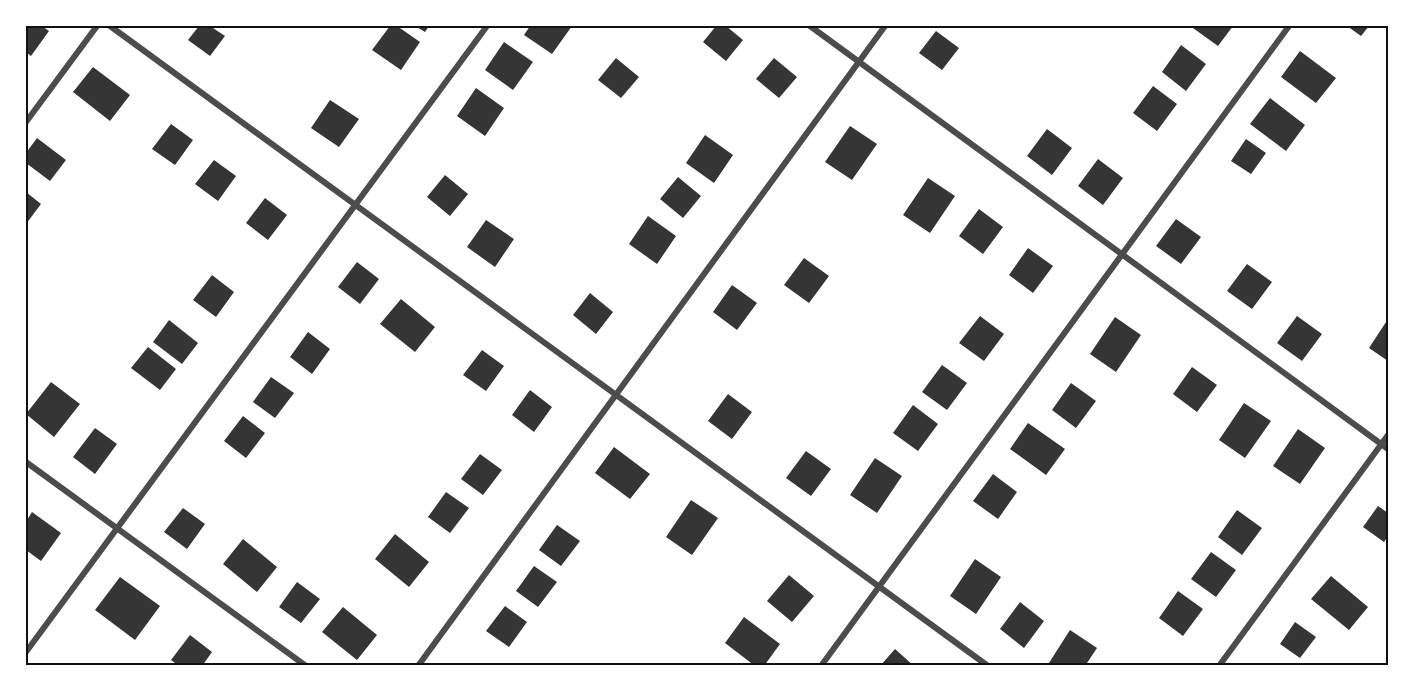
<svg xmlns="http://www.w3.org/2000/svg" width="1414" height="691" font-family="Helvetica,sans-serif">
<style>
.building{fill:#353535}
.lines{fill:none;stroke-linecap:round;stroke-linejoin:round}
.minor{stroke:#4c4c4c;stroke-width:6}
.neatline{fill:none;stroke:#111;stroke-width:2}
</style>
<rect width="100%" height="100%" fill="#fff"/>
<path class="building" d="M26,26H42L49,31L31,56L26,52Z
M199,26H210L225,36L210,56L188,40Z
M390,26H397L420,42L401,70L372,50Z
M415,26H429L425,32Z
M530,26H572L552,54L524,35Z
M716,26H726L743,40L726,61L703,42Z
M1195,26H1233L1218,46L1193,28Z
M1347,26H1369L1361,36Z
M936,31L959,48L942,70L919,53Z
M504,42L533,62L513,90L485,70Z
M1181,45L1206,64L1186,91L1162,72Z
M1300,51L1336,78L1316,103L1281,77Z
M616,58L639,77L621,98L598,80Z
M774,58L797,77L779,98L756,79Z
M93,67L130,95L110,121L73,92Z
M1153,86L1177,104L1157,131L1133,113Z
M476,88L504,108L485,136L457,116Z
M1270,98L1305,125L1286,151L1250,124Z
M330,100L359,119L339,147L311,128Z
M171,124L193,140L175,165L152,149Z
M850,126L877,144L852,180L825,162Z
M1047,129L1072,148L1052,175L1027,156Z
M705,135L733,155L714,183L686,163Z
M37,138L66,160L50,181L26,163V153Z
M1246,139L1266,153L1251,174L1231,161Z
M1098,159L1123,178L1103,205L1078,186Z
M214,160L236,176L218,201L195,184Z
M445,175L468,194L450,216L427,197Z
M678,177L701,196L683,218L660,199Z
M928,178L955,196L930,233L903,215Z
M26,192L41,204L26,224Z
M265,198L287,215L268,240L246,223Z
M979,209L1003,227L983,254L959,236Z
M648,216L676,236L657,264L629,244Z
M1176,219L1201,237L1181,264L1156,246Z
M486,220L514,239L495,267L467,247Z
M1028,248L1053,266L1033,293L1009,275Z
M804,258L829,276L809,303L784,285Z
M357,262L379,279L360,304L338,287Z
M1247,264L1272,282L1252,309L1227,291Z
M212,275L234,292L216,317L193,300Z
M732,285L757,303L737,330L713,312Z
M590,293L613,312L596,334L573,315Z
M401,299L435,327L415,352L380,324Z
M980,316L1004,334L984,361L959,343Z
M1297,316L1322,334L1302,361L1277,343Z
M1115,317L1141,335L1116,372L1090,354Z
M1388,319V361L1369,348Z
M169,320L198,343L182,364L153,342Z
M308,332L330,349L312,374L290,357Z
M148,347L176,369L160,390L131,368Z
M482,350L504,366L486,391L463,375Z
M942,365L967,383L947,410L922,392Z
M1192,367L1217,385L1197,412L1173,394Z
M271,377L294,393L275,418L253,402Z
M51,382L80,404L54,437L26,414Z
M1071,383L1096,401L1076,428L1052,410Z
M530,390L552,407L534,432L512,415Z
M728,394L752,412L732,439L708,421Z
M1244,403L1271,421L1245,458L1219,440Z
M913,405L938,424L918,451L893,433Z
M243,416L265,433L246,458L224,441Z
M1028,423L1065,449L1046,475L1010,449Z
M95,428L117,444L95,474L73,457Z
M1298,429L1325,448L1300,484L1273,466Z
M614,447L650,474L630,499L595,473Z
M806,451L831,469L811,496L786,478Z
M480,454L502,470L483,495L461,479Z
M875,458L902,476L877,513L850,495Z
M993,474L1017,492L998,519L973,501Z
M446,492L469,508L450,533L428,517Z
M691,500L718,518L692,555L666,537Z
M1378,506L1388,513V536L1384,542L1363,527Z
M183,508L205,524L187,549L164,532Z
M1237,510L1262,528L1242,555L1218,537Z
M32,512L61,533L41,561L26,550V522Z
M557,525L580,541L561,566L539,550Z
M395,534L429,562L409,587L375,559Z
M243,539L277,567L257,592L223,564Z
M1211,552L1236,570L1216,597L1191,579Z
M975,559L1001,577L976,614L950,596Z
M534,566L557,582L538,607L516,591Z
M789,575L814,596L792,622L767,601Z
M1331,576L1368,607L1349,630L1311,599Z
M120,577L160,606L135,640L95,610Z
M297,582L320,599L301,623L279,607Z
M1178,591L1203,609L1183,636L1159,618Z
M1020,602L1044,621L1024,648L1000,629Z
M505,606L527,622L509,647L486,631Z
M343,607L377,635L357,660L322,632Z
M744,617L780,644L764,666H755L725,643Z
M1295,622L1316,637L1300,658L1280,644Z
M1070,630L1097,648L1085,666H1047Z
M190,635L212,652L202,666H179L171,660Z
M895,649L914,666H880Z"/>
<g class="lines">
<path class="minor" d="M110,26L988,666
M810,26L1388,449
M26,122L97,26
M26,462L306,666
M26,652L487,26
M418,666L885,26
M821,666L1289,26
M1219,666L1388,435"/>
</g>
<rect width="1414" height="691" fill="none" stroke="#ffffff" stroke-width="54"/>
<rect x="27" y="27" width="1360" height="637" class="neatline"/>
</svg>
